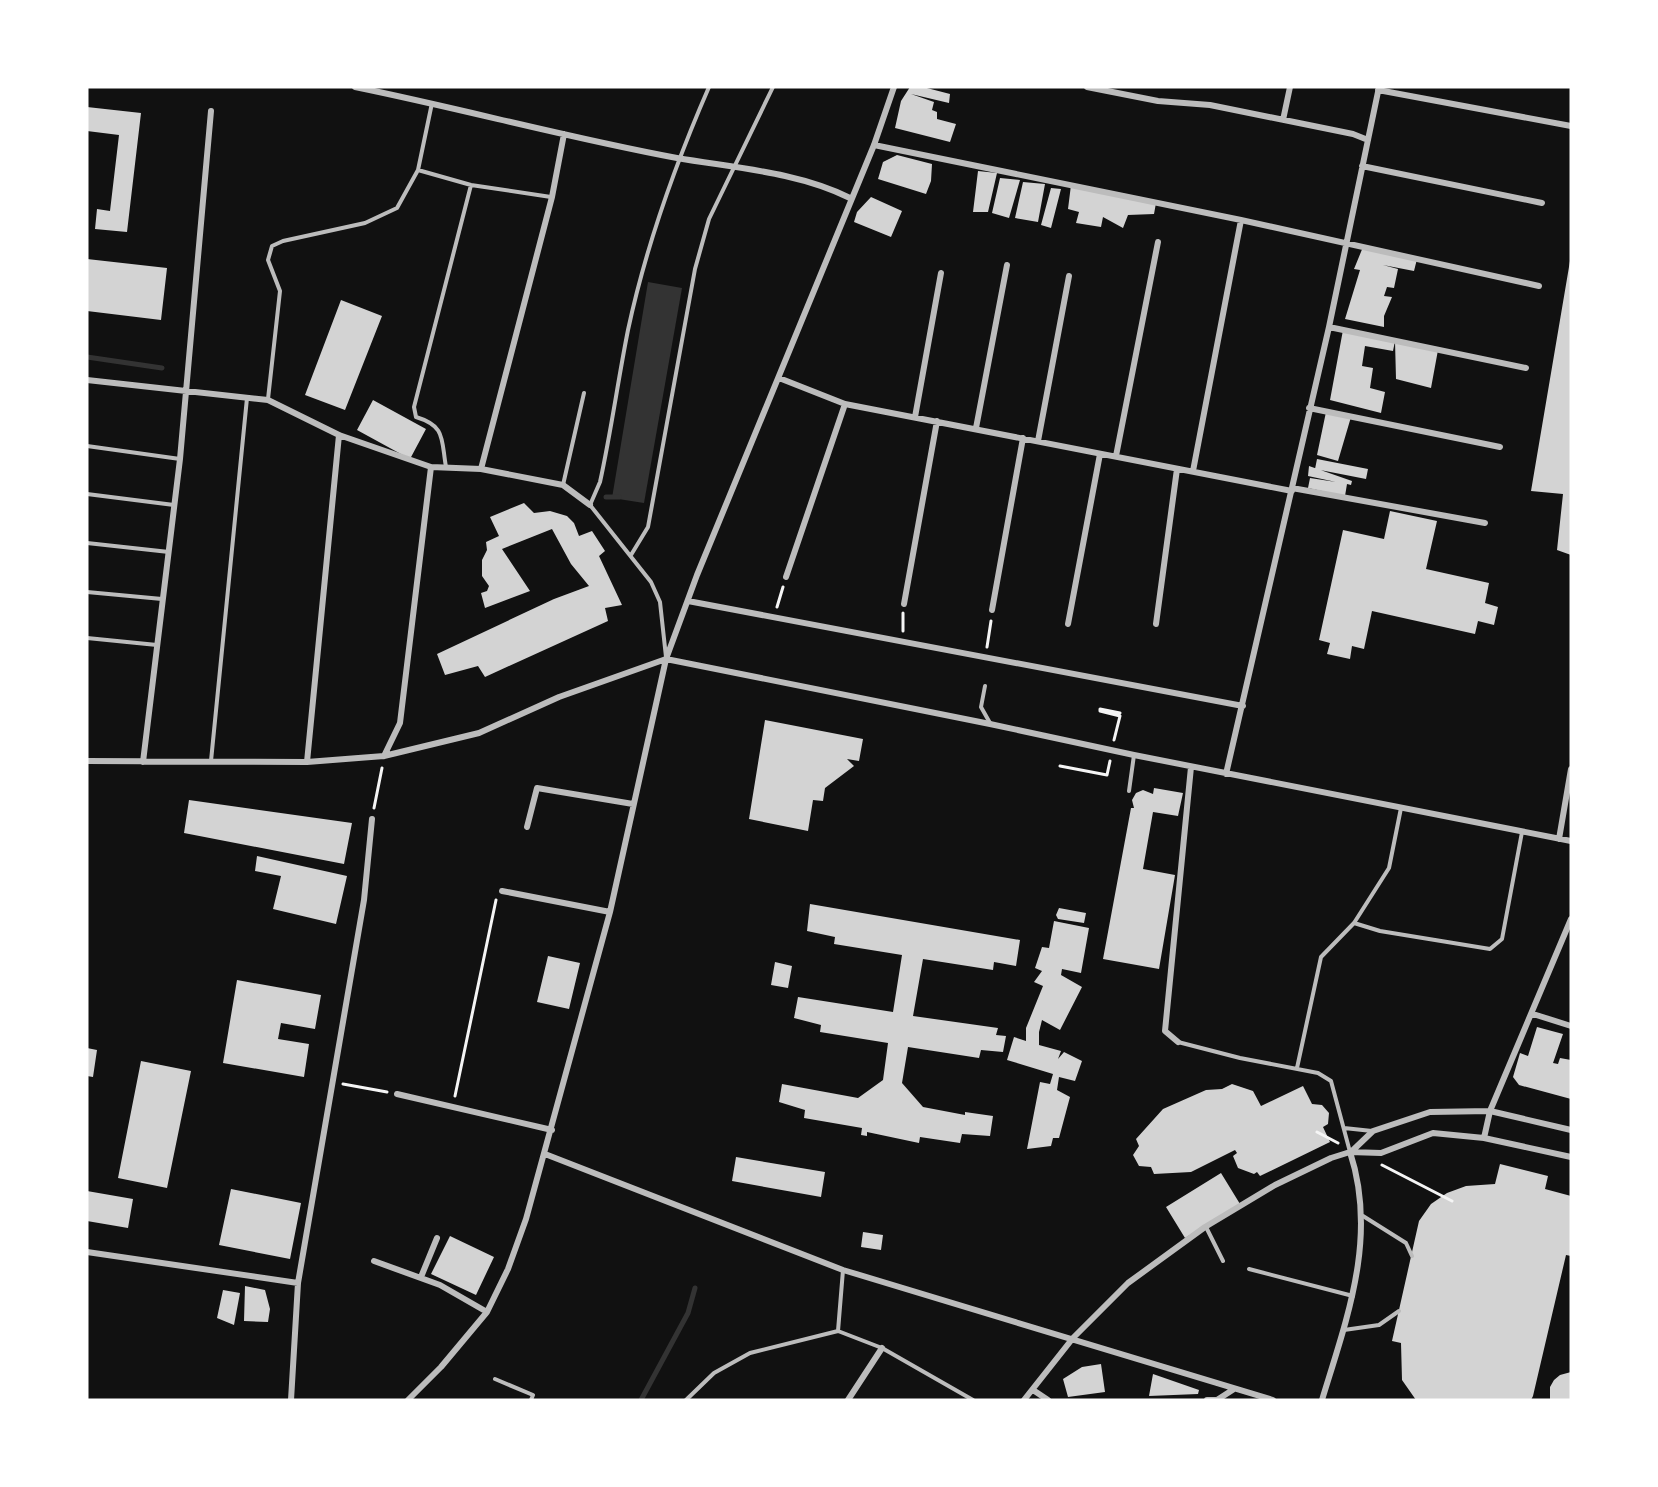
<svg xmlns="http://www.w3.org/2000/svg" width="1658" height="1487" font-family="'Fira Sans',sans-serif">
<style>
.water{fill:#333}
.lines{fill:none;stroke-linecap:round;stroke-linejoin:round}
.stream{stroke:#333;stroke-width:5}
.building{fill:#d3d3d3}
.path{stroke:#f5f5f5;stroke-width:3}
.service{stroke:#bcbcbc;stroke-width:4}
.minor{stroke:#bcbcbc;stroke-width:6}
</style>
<rect width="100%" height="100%" fill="#111"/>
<path class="water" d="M648,282L682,288L644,503L612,498Z"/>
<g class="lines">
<path class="stream" d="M87,357L162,368
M606,497H619
M641,1400L688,1313L695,1288"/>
</g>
<path class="building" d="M910,87H923L950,94L949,103L911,94L934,102L932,110L937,112V119L956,124L950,142L895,128L901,101Z
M87,107L141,113L127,232L95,229L97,209L110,211L119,135L87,131Z
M897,155L932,164L931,181L926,194L878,179L883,162Z
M978,171L997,173L988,212H973Z
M1000,178L1020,180L1009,218L992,213Z
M1023,182L1045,184L1038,222L1015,218Z
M1071,185L1156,203L1154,214L1128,215L1123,228L1103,217L1101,227L1076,223L1079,212L1068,209Z
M1051,188L1061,189L1051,228L1041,225Z
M871,197L902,211L891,237L854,222L857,212Z
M1363,247L1417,259L1414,271L1383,265L1398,269L1394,288L1387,287L1384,296L1392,297L1384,316V327L1345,319L1360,270L1354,269Z
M87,259L167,268L161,320L87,311Z
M1570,261L1571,262V555L1557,550L1563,494L1531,491Z
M341,300L382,316L345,410L305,395Z
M1343,330L1395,341L1438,350L1431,388L1396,379L1395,341L1393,351L1365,346L1362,366L1373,368L1370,388L1385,392L1381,413L1330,400Z
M373,400L426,429L410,459L357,430Z
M1326,412L1351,417L1338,461L1317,455Z
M1317,459L1368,469L1366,479L1315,469Z
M1309,466L1352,481L1351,485L1347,484L1345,496L1308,488L1310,478L1336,482L1308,476Z
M524,503L534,513L550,511L567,516L574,523L579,536L592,531L605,551L599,556L622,605L605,608L608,621L485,677L478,666L445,675L437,654L554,599L589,586L571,564L552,529L502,549L530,591L485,608L481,593L487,591L489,586L482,576V560L487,550L486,542L499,536L490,517Z
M1390,511L1437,521L1426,569L1489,583L1485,603L1498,607L1494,625L1478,621L1475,634L1372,611L1364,649L1352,646L1350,659L1327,654L1330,643L1319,640L1343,530L1384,539Z
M765,720L863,739L859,761L847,759L854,766L825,788L823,801L813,800L808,831L749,819Z
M1154,788L1183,793L1178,816L1153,812L1143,869L1175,875L1159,969L1103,959L1131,808H1134L1132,800L1136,793L1143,790L1153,794Z
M189,800L352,823L344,864L184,833Z
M257,856L347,876L336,924L273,909L281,876L255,871Z
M810,904L1020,940L1016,966L994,962L993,970L923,959L913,1016L998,1028L996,1035L1006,1036L1003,1052L981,1050L979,1058L908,1047L902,1083L923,1107L965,1115V1112L993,1116L990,1136L962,1134L960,1143L920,1137L919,1143L867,1132V1136L861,1135L862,1128L804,1118L805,1110L779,1102L782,1084L858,1098L883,1080L888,1043L820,1032L821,1025L794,1018L798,997L893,1012L902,955L834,944L835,937L807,931Z
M1059,908L1086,913L1084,923L1058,919L1056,915Z
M1054,921L1089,928L1081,973L1062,969L1061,975L1082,987L1060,1030L1042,1020L1039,1032V1045L1061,1051L1058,1059L1064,1052L1082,1061L1075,1081L1059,1077L1057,1090L1070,1097L1059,1138H1053L1051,1146L1027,1149L1040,1082L1050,1084L1053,1074L1007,1060L1014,1037L1026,1041V1028L1043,986L1034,982L1042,971L1035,968L1042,947L1049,948Z
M548,956L580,963L569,1009L537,1002Z
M775,962L792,966L788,988L771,985Z
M237,980L321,995L315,1029L281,1023L278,1039L309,1044L304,1077L223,1063Z
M1537,1027L1563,1034L1553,1063L1558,1064L1560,1058L1571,1060V1099L1519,1085L1513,1077L1520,1053L1528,1056Z
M87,1048L97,1050L93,1077L87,1076Z
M141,1061L191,1071L167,1188L118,1178Z
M1232,1084L1253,1091L1261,1106L1303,1086L1312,1104L1322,1105L1329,1113L1328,1124L1323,1127L1330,1142L1260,1176L1257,1172L1254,1174L1238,1168L1233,1156L1237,1153L1235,1150L1191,1172L1154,1174L1151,1167L1139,1166L1133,1155L1139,1146L1136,1139L1163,1109L1206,1090L1222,1089Z
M736,1157L825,1172L821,1197L732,1181Z
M1500,1164L1548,1176L1545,1189L1571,1196V1256L1566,1255L1533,1396L1531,1400H1416L1402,1380L1401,1343L1392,1341L1419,1221L1431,1204L1447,1193L1466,1186L1495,1184Z
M1221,1173L1240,1204L1185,1238L1166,1207Z
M231,1189L301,1203L290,1259L219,1245Z
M87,1191L133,1199L128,1228L87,1221Z
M863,1232L883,1235L881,1250L861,1247Z
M450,1236L494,1257L476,1295L431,1274Z
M245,1286L265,1290L270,1309L268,1322L244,1321Z
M223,1290L240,1293L234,1325L217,1318Z
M1101,1364L1105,1392L1068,1397L1063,1379L1082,1367Z
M1571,1372V1400H1550V1387L1554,1380L1560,1375Z
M1153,1374L1199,1390L1198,1394L1149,1396Z"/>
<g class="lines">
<path class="path" d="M777,607L783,587
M903,631V613
M987,647L991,621
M1114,740L1120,716L1100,711V709L1120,713
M1060,766L1107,775L1110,761
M374,808L382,768
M343,1084L387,1092
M455,1096L496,900
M1317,1132L1338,1143
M1382,1165L1452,1201"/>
<path class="service" d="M418,170L471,185L551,197
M268,399L280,291L268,260L272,246L283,241L365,223L397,208L418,170L432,103
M87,446L180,459
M446,467C441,439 446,426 416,417L414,407L471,185
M563,485L584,393
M87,494L174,505
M87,543L169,552
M631,555L648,527L695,269L709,219L773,87
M87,592L162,599
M87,638L157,645
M666,657L660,602L651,582L590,505L600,482C611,432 618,380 628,330C646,246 675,165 709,87
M985,686L981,707L990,723
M211,761L247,398
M1129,791L1134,755
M1354,923L1380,931L1490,949L1502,939L1522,832
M1178,1042L1240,1058L1318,1073L1331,1081L1350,1152
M1297,1068L1321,957L1354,923L1389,868L1401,808
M1344,1128L1372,1131
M1363,1216L1406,1243L1412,1256
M1206,1227L1223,1261
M1249,1269L1353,1296
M1344,1330L1379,1325L1399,1311
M838,1331L843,1270
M495,1379L533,1395L531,1400
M686,1400L714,1373L750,1353L838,1331L882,1348L973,1400"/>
<path class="minor" d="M355,87C463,109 569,138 677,158C735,168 798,172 850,198
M1087,87L1158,101L1210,105L1353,134L1368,140
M1378,90L1571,126
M1283,120L1290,87
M874,145L1241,220L1539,286
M1362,166L1542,203
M1329,327L1526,368
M779,378L845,404L1292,491
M87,380L268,400L339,435L431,467L481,469L563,485L590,505
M1309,408L1500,447
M915,417L941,273
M976,428L1007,265
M1038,441L1069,276
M1116,456L1158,242
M481,469L552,197L564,134
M1193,471L1241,220
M1292,488L1485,523
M786,577L845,404
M688,601L1243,706
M904,604L937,421
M992,610L1023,438
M1068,624L1100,454
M1156,624L1177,469
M384,756L400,723L431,467
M87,761L307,762L384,756L479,733L559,697L666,659L990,724L1134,755L1571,841
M143,762L180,459L211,111
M307,762L339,435
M1226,774L1329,327L1379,87
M527,827L537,788L633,804
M1559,839L1571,769
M502,891L610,912
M1533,1014L1571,1026
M1178,1042L1165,1031L1191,767
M397,1094L552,1130
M1484,1138L1490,1111L1571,919
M1351,1152L1373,1131L1430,1112L1490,1111L1571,1130
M545,1154L843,1270L1273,1400
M87,1252L298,1283L291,1400
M374,1261L440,1285L487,1312
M421,1277L437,1238
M298,1283L364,900L372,819
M1033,1390L1048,1400
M408,1400L441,1367L487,1312L508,1269L526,1219L610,912L666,659L697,575L874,145L894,87
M848,1400L882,1348
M1024,1400L1073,1338L1128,1283L1205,1227L1275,1185L1331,1158L1350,1152L1381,1153L1433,1133L1484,1138L1571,1157
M1207,1400H1217L1234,1389
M1322,1400C1347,1318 1378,1237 1350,1152"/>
</g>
<rect width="1658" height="1487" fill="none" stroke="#ffffff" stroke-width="177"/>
</svg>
